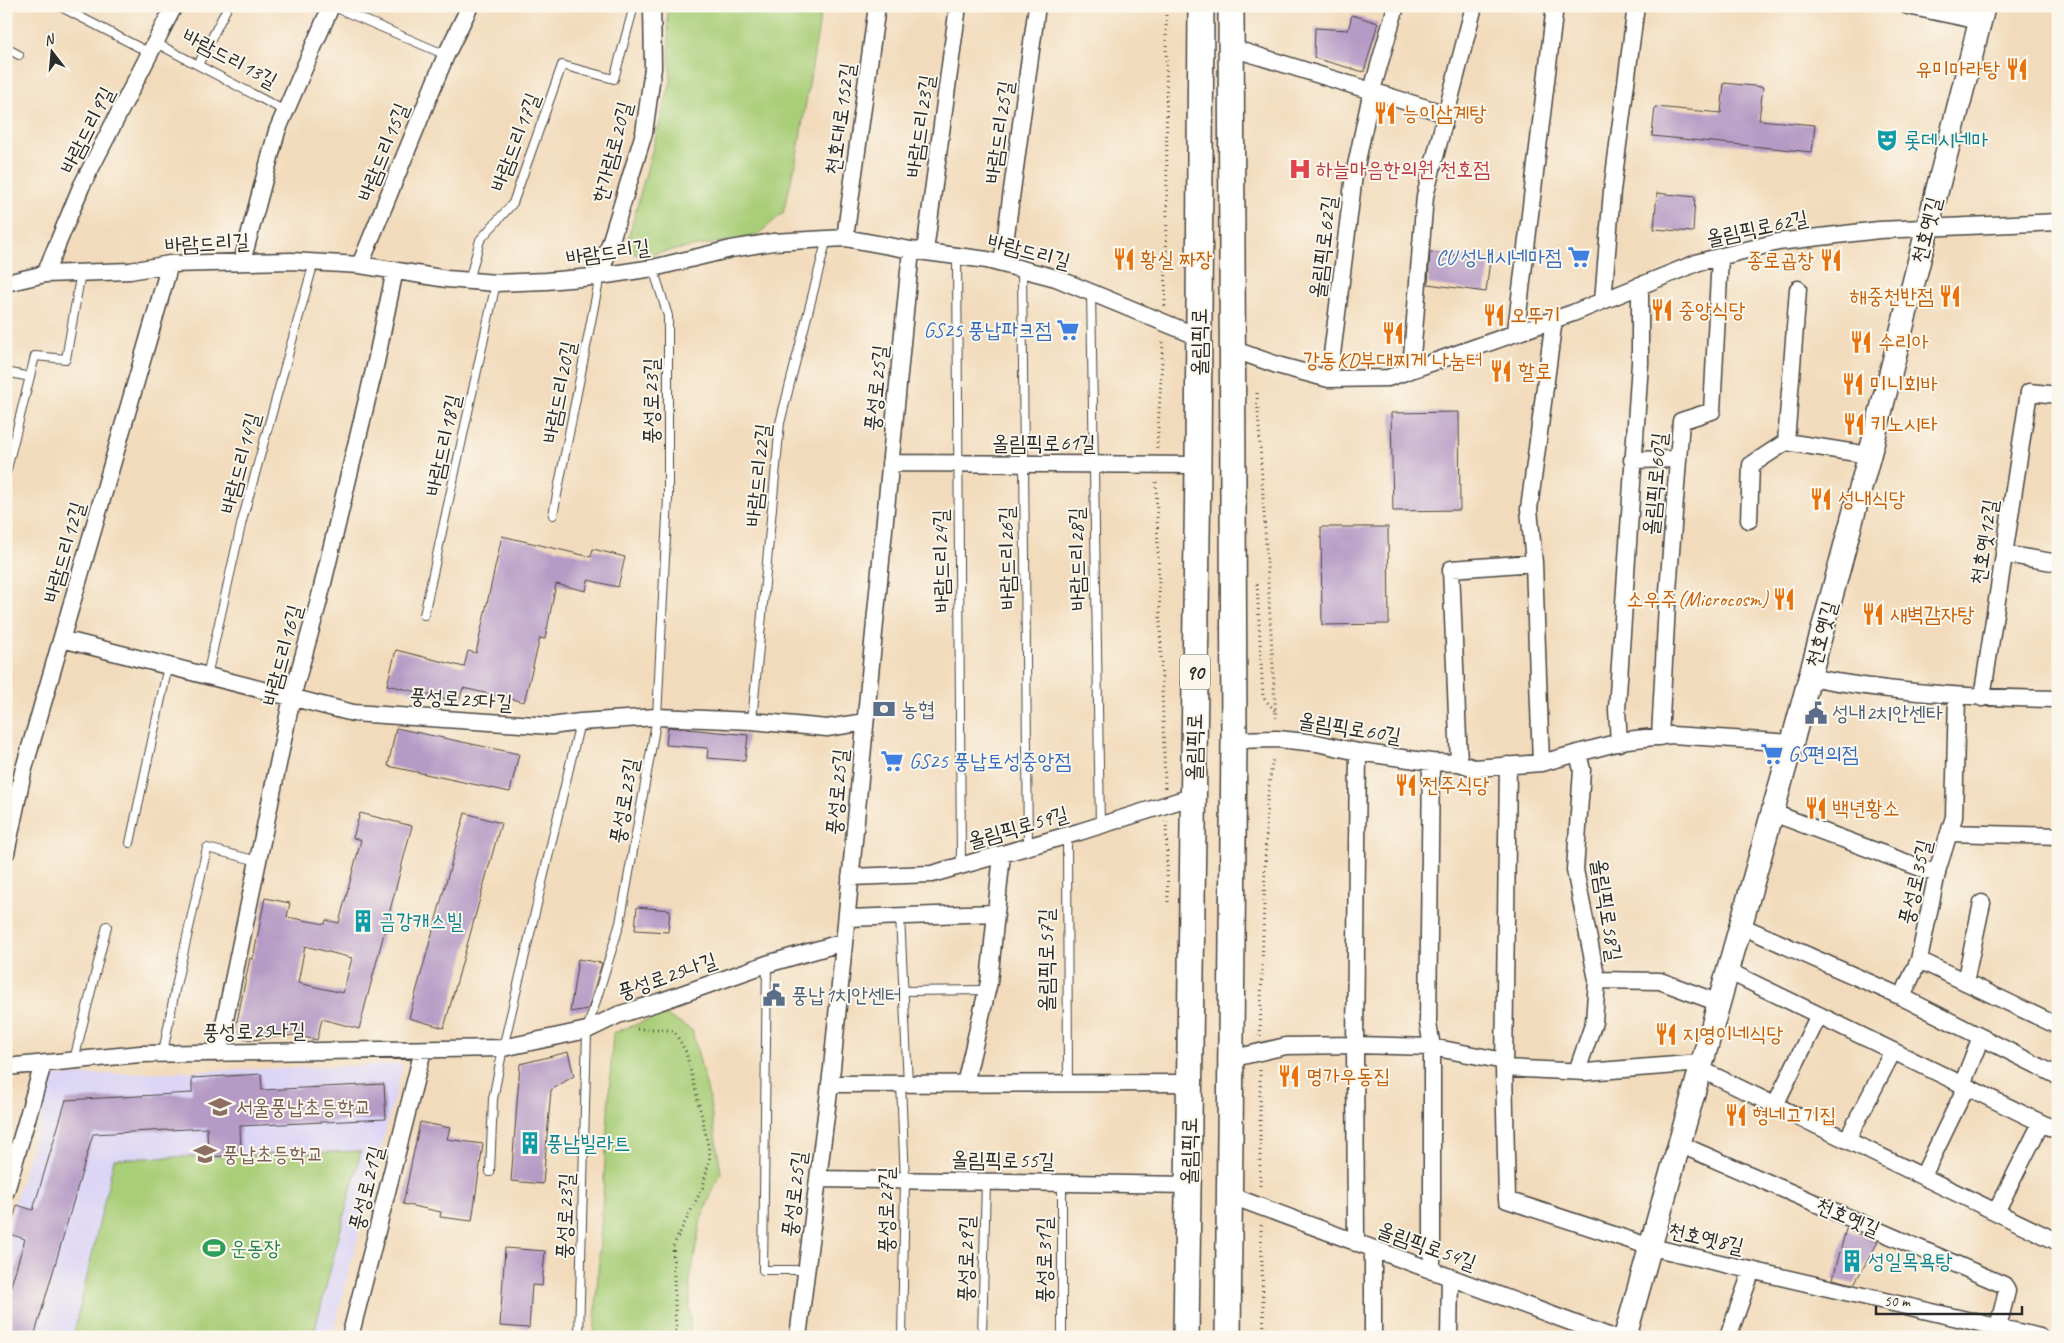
<svg xmlns="http://www.w3.org/2000/svg" width="2064" height="1343" font-family="Caveat,'Poor Story',sans-serif">
<style>
.built{fill:#dcd5f6}
.green{fill:#a9ce78;stroke:#6a7c52}
.building{fill:#b59ac5;fill-rule:evenodd}
.lines{fill:none;stroke-linecap:round;stroke-linejoin:round}
.lane-casing{stroke:#494541;stroke-width:10}
.street-casing{stroke:#494541;stroke-width:19}
.secondary-casing{stroke:#494541;stroke-width:25}
.primary-casing{stroke:#494541;stroke-width:28}
.path{stroke:#494541;stroke-width:3;stroke-dasharray:1 4;stroke-linecap:butt}
.lane{stroke:#fff;stroke-width:8}
.street{stroke:#fff;stroke-width:16}
.secondary{stroke:#fff;stroke-width:22}
.primary{stroke:#fff;stroke-width:25}
.labels{text-anchor:middle;stroke-width:4;stroke-linejoin:round;paint-order:stroke}
.shield{fill:#fbf7ec;stroke:#696865;stroke-width:1}
.shield-label{font-size:20px;font-weight:bold;fill:#2b2b2b}
.street-label{font-size:21px;fill:#2b2b2b;stroke:#fbf7ec}
.food-label{font-size:21px;fill:#c56008;stroke:#fbf7ec;text-anchor:start}
.culture-label{font-size:21px;fill:#0d838f;stroke:#fbf7ec;text-anchor:start}
.health-label{font-size:21px;fill:#be3a42;stroke:#fbf7ec;text-anchor:start}
.shop-label{font-size:21px;fill:#366cbe;stroke:#fbf7ec;text-anchor:end}
.service-label{font-size:21px;fill:#4e5e75;stroke:#fbf7ec;text-anchor:start}
.education-label{font-size:21px;fill:#785e54;stroke:#fbf7ec;text-anchor:start}
.leisure-label{font-size:21px;fill:#27864d;stroke:#fbf7ec;text-anchor:start}
</style>
<rect width="100%" height="100%" fill="#fbf7ec"/>
<filter id="ink" filterUnits="userSpaceOnUse"><feTurbulence type="fractalNoise" baseFrequency=".02" numOctaves="2"/><feDisplacementMap in="SourceGraphic" scale="10" xChannelSelector="R" yChannelSelector="G"/><feConvolveMatrix kernelMatrix="1 2 1 2 8 2 1 2 1" color-interpolation-filters="sRGB"/></filter>
<filter id="wash" filterUnits="userSpaceOnUse"><feTurbulence type="fractalNoise" baseFrequency=".0096" numOctaves="4" result="noise"/><feDisplacementMap in="SourceGraphic" scale="20" xChannelSelector="R" yChannelSelector="G"/><feGaussianBlur stdDeviation="1.12" result="paint"/><feColorMatrix in="noise" values="0 0 0 0 0 0 0 0 0 0 0 0 0 0 0 0 0 1.4 0 .05"/><feComposite in="paint" operator="in"/></filter>
<g filter="url(#wash)">
<rect width="100%" height="100%" fill="#f2dbbc"/>
<path class="built" d="M403,1064L332,1337H6V1231L53,1076Z"/>
<path class="green" d="M667,6H822L796,162L783,213L756,236L640,256L625,250L671,81Z
M664,1014L692,1030L709,1097L721,1172L701,1219L690,1281V1337H594L613,1033Z
M361,1151L313,1337H73L114,1159Z"/>
<g id="blocks">
<path class="building" d="M1352,15L1378,23L1364,72L1314,58L1315,28L1348,30Z
M1724,83L1763,87L1759,120L1815,125L1812,152L1652,136L1655,107L1721,113Z
M1657,193L1695,197L1693,232L1654,229Z
M1430,252L1490,260L1486,292L1428,284Z
M1459,412L1460,510L1393,511L1391,413Z
M1321,527H1388L1389,624L1322,625Z
M502,536L591,557L593,549L625,557L618,587L588,580L586,591L556,584L545,639L540,638L524,702L463,688L459,702L387,685L396,650L464,667L468,651L476,653Z
M668,727L748,735L745,761L707,758L708,748L666,745Z
M396,728L519,754L510,792L388,766Z
M360,813L412,826L359,1029L322,1019L317,1040L294,1035L252,1040L234,1036L250,958L253,959L265,898L290,903L287,917L325,924L326,920L339,923L361,840L353,838ZM305,946L352,958L343,993L298,983Z
M465,813L501,823L444,1028L409,1018Z
M637,907L670,910L668,932L635,930Z
M578,959L602,963L588,1009L570,1012Z
M568,1052L574,1076L551,1090L543,1184L511,1181L520,1064Z
M261,1074L262,1090L384,1084L386,1119L240,1126L241,1155L208,1157L207,1128L93,1134L34,1337H6V1302L25,1239L9,1234L17,1205L33,1210L66,1100L192,1093V1078Z
M420,1122L450,1128L447,1139L483,1144L472,1221L440,1217L441,1212L403,1204Z
M1846,1229L1878,1242L1854,1284L1833,1279Z
M505,1248L545,1251L542,1286L532,1285L529,1328L500,1326Z"/>
</g>
</g>
<g filter="url(#ink)">
<use href="#blocks" fill-opacity="0" stroke="#494541" stroke-width="1"/>
<g class="lines">
<defs>
<path id="lane" d="M59,6L150,53
M332,6L446,55
M156,43L285,111
M6,48L19,55
M198,65L228,6
M957,256L961,866
M1022,269L1028,847
M469,281L480,240L513,203L562,65L614,79L634,6
M1091,292L1100,825
M6,372L30,377
M6,473L35,356L66,359L81,272
M553,515L600,276
M424,615L496,283
M207,676L242,521L314,262
M752,721L780,423L827,238
M1067,836L1068,1084
M130,843L168,666
M900,916L908,1084
M767,964L763,1270H806
M904,991L987,990
M163,1053L175,990L207,848L258,861
M74,1060L107,926
M901,1084L905,1180L902,1337
M490,1172L493,1099L503,1048L580,722
M1062,1183V1337
M579,1337L587,1030L620,923L657,717L668,497V316L653,268
M982,1337L986,1181"/>
<path id="street" d="M1908,6L1980,21
M1232,48L1446,114
M845,238L877,6
M925,251L958,6
M242,262L277,131L331,6
M1002,264L1037,6
M360,265L446,55L470,6
M45,274L81,187L174,6
M600,276L644,133L653,68L652,6
M6,283L45,274L130,271L170,264L291,261L360,265L447,279L496,283L546,281L593,277L653,268L731,249L773,242L845,238L911,250L987,260L1056,278L1199,337
M1798,289L1786,442L1869,455
M1603,301L1612,191L1636,6
M1516,331L1555,6
M1232,349L1277,365L1329,379L1388,378L1573,313L1699,262L1778,242L1879,230L2058,222
M1411,369L1425,196L1474,6
M1329,379L1354,175L1372,90L1396,6
M1632,460L1678,459
M890,463L1198,465
M1749,520L1751,465L1786,442
M2004,554L2058,563
M62,639L353,713L551,726L580,722L657,717L752,721L827,728L865,722
M1809,677C1891,693 1974,698 2058,699
M1982,698L2029,392L2058,395
M1660,737L1667,604L1681,421L1712,411L1720,257
M1234,740L1277,739L1317,743L1358,752L1431,762L1459,763L1474,768L1541,763L1627,740L1672,735L1792,743
M1619,743L1617,709L1640,363V285
M1431,762L1428,1023L1432,1047V1271
M1459,763L1451,569L1534,563
M1541,763L1534,563L1529,509L1554,319
M1508,765L1504,1068L1507,1200L1651,1247L2040,1337
M1773,813L1937,874
M1949,833L2058,836
M6,853L23,772L170,264
M850,877L932,874L1079,832L1194,796
M847,918L996,913
M1741,926L1902,997L2058,1076
M1919,960L2058,1026
M1728,971L2058,1131
M1597,980L1660,981L1719,1003
M1965,982L1982,903
M1902,997L1919,960L1938,868L1954,817L1957,696
M218,1053L292,697L318,604L376,362L395,270
M1230,1059L1286,1046L1355,1045L1432,1047L1504,1061
M6,1067L140,1054L503,1048L587,1030L618,1015L659,1002L767,964L844,942
M1504,1068L1586,1072L1702,1063
M1700,1069L2058,1242
M1577,1071L1594,1022L1597,980L1575,870L1582,770L1578,753
M830,1084L1190,1083
M965,1084L989,982L1002,854
M1962,1085L1981,1037
M1775,1105L1819,1015
M1847,1140L1893,1051
M1679,1144L2004,1285L2007,1291L1998,1327
M1923,1176L1966,1087
M818,1179L1188,1185
M6,1191L43,1064
M1229,1195L1611,1337
M1996,1212L2041,1123
M1356,1243L1355,1045L1358,752
M350,1337L423,1050
M798,1337L832,1068L911,250
M1373,1337V1249
M1449,1337L1450,1277
M1728,1337L1752,1270"/>
<path id="secondary" d="M1625,1337L1792,743L1873,442L1984,6"/>
<path id="primary" d="M1186,1337L1198,465L1201,6
M1228,1337L1234,740L1231,6"/>
</defs>
<use href="#lane" class="lane-casing"/>
<use href="#street" class="street-casing"/>
<use href="#secondary" class="secondary-casing"/>
<use href="#primary" class="primary-casing"/>
<path class="path" d="M1165,306L1167,216L1166,6
M1257,393L1276,718
M1157,448L1163,342
M1156,482L1165,788
M1257,584L1263,697L1276,712
M1166,821L1168,903
M637,1029H660L674,1031L686,1052L703,1121L710,1156L703,1187L673,1246L676,1337
M1260,1036L1267,802L1273,757
M1260,1070V1188
M1261,1225L1264,1337"/>
<use href="#lane" class="lane"/>
<use href="#street" class="street"/>
<use href="#secondary" class="secondary"/>
<use href="#primary" class="primary"/>
</g>
</g>
<defs>
<symbol id="restaurant-bare" viewBox="-9 -9 18 18"><path d="M-5-6h1v4h1v-4h1v4h1v-4h1v5L-1.5 .5V6h-2V.5L-5-1ZM5-6V6H3V1.5H1.5Q1.5-4 5-6Z" fill="#e8710a" stroke="#fbf7ec" stroke-width="2.5" paint-order="stroke"/></symbol>
<symbol id="theatre-bare" viewBox="-9 -9 18 18"><path d="M-5-5.5Q0-4 5-5.5V0Q5 5 0 6Q-5 5-5 0ZM-3.3-2.5H-1v1.5H-3.3ZM1-2.5H3.3v1.5H1ZM-2.8 1Q0 5.5 2.8 1Z" fill="#0f9aa8" stroke="#fbf7ec" stroke-width="2.5" paint-order="stroke"/></symbol>
<symbol id="hospital-bare" viewBox="-9 -9 18 18"><path d="M-5-5h3v3.5h4V-5h3V5h-3V1.5h-4V5h-3Z" fill="#e0444e" stroke="#fbf7ec" stroke-width="2.5" paint-order="stroke"/></symbol>
<symbol id="supermarket-bare" viewBox="-9 -9 18 18"><path d="M-6-5.5h2.5l.6 2H6L4.5 2H-2.5L-4.4-4H-6ZM-1.5 3.2a1.3 1.3 0 1 0 .1 0ZM3 3.2a1.3 1.3 0 1 0 .1 0Z" fill="#3f7fe0" stroke="#fbf7ec" stroke-width="2.5" paint-order="stroke"/></symbol>
<symbol id="bank-bare" viewBox="-9 -9 18 18"><path d="M-6-4H6V4H-6ZM0-2.3a2.3 2.3 0 1 0 0 4.6a2.3 2.3 0 1 0 0-4.6Z" fill="#5c6f8a" stroke="#fbf7ec" stroke-width="2.5" paint-order="stroke"/></symbol>
<symbol id="civic-bare" viewBox="-9 -9 18 18"><path d="M-.6-6.5H3V-4.5H.6V-3L4-1V1h2V6H-6V1h2V-1L-.6-3ZM-1.2 2.5V6h2.4V2.5Z" fill="#5c6f8a" stroke="#fbf7ec" stroke-width="2.5" paint-order="stroke"/></symbol>
<symbol id="building-bare" viewBox="-9 -9 18 18"><path d="M-4-6H4V6H1V3H-1V6H-4ZM-2.5-4.3h1.7v1.8h-1.7ZM.8-4.3h1.7v1.8H.8ZM-2.5-1h1.7V.8h-1.7ZM.8-1h1.7V.8H.8Z" fill="#0f9aa8" stroke="#fbf7ec" stroke-width="2.5" paint-order="stroke"/></symbol>
<symbol id="school-bare" viewBox="-9 -9 18 18"><path d="M0-5L7-2L0 1L-7-2ZM-4 1L0 2.5L4 1V4Q0 6-4 4Z" fill="#8d6e63" stroke="#fbf7ec" stroke-width="2.5" paint-order="stroke"/></symbol>
<symbol id="stadium-bare" viewBox="-9 -9 18 18"><path d="M0-5a6.5 5 0 1 0 0 10a6.5 5 0 1 0 0-10ZM-3.5-1.8h7v3.6h-7Z" fill="#2e9e5b" stroke="#fbf7ec" stroke-width="2.5" paint-order="stroke"/></symbol>
</defs>
<g fill-rule="evenodd">
<use href="#restaurant-bare" x="2001" y="53" width="32" height="32"/>
<use href="#restaurant-bare" x="1369" y="97" width="32" height="32"/>
<use href="#theatre-bare" x="1871" y="124" width="32" height="32"/>
<use href="#hospital-bare" x="1284" y="153" width="32" height="32"/>
<use href="#supermarket-bare" x="1563" y="241" width="32" height="32"/>
<use href="#restaurant-bare" x="1108" y="243" width="32" height="32"/>
<use href="#restaurant-bare" x="1815" y="244" width="32" height="32"/>
<use href="#restaurant-bare" x="1934" y="280" width="32" height="32"/>
<use href="#restaurant-bare" x="1646" y="294" width="32" height="32"/>
<use href="#restaurant-bare" x="1478" y="299" width="32" height="32"/>
<use href="#supermarket-bare" x="1052" y="314" width="32" height="32"/>
<use href="#restaurant-bare" x="1377" y="317" width="32" height="32"/>
<use href="#restaurant-bare" x="1845" y="326" width="32" height="32"/>
<use href="#restaurant-bare" x="1485" y="355" width="32" height="32"/>
<use href="#restaurant-bare" x="1837" y="368" width="32" height="32"/>
<use href="#restaurant-bare" x="1838" y="408" width="32" height="32"/>
<use href="#restaurant-bare" x="1805" y="483" width="32" height="32"/>
<use href="#restaurant-bare" x="1768" y="583" width="32" height="32"/>
<use href="#restaurant-bare" x="1857" y="598" width="32" height="32"/>
<use href="#bank-bare" x="868" y="693" width="32" height="32"/>
<use href="#civic-bare" x="1800" y="697" width="32" height="32"/>
<use href="#supermarket-bare" x="1756" y="738" width="32" height="32"/>
<use href="#supermarket-bare" x="876" y="745" width="32" height="32"/>
<use href="#restaurant-bare" x="1390" y="769" width="32" height="32"/>
<use href="#restaurant-bare" x="1800" y="792" width="32" height="32"/>
<use href="#building-bare" x="347" y="905" width="32" height="32"/>
<use href="#civic-bare" x="758" y="979" width="32" height="32"/>
<use href="#restaurant-bare" x="1650" y="1018" width="32" height="32"/>
<use href="#restaurant-bare" x="1273" y="1060" width="32" height="32"/>
<use href="#school-bare" x="204" y="1091" width="32" height="32"/>
<use href="#restaurant-bare" x="1720" y="1099" width="32" height="32"/>
<use href="#building-bare" x="514" y="1127" width="32" height="32"/>
<use href="#school-bare" x="189" y="1138" width="32" height="32"/>
<use href="#stadium-bare" x="198" y="1232" width="32" height="32"/>
<use href="#building-bare" x="1836" y="1245" width="32" height="32"/>
</g>
<g class="labels">
<rect class="shield" x="1180" y="654.5" width="30" height="35" rx="4"/>
<g class="shield-label">
<text x="1195" y="679">90</text>
</g>
<g class="street-label">
<text transform="translate(230 58) rotate(28)" y="7">바람드리13길</text>
<text transform="translate(840 119) rotate(-82)" y="7">천호대로152길</text>
<text transform="translate(920 126) rotate(-82)" y="7">바람드리23길</text>
<text transform="translate(87 130) rotate(-63)" y="7">바람드리9길</text>
<text transform="translate(999 132) rotate(-82)" y="7">바람드리25길</text>
<text transform="translate(515 142) rotate(-69)" y="7">바람드리17길</text>
<text transform="translate(383 152) rotate(-68)" y="7">바람드리15길</text>
<text transform="translate(612 152) rotate(-75)" y="7">한가람로20길</text>
<text transform="translate(1757 228) rotate(-12)" y="7">올림픽로62길</text>
<text transform="translate(1926 230) rotate(-76)" y="7">천호옛길</text>
<text transform="translate(207 243) rotate(-3)" y="7">바람드리길</text>
<text transform="translate(1323 247) rotate(-83)" y="7">올림픽로62길</text>
<text transform="translate(1029 251) rotate(15)" y="7">바람드리길</text>
<text transform="translate(608 252) rotate(-8)" y="7">바람드리길</text>
<text transform="translate(1199 342) rotate(-90)" y="7">올림픽로</text>
<text transform="translate(876 388) rotate(-84)" y="7">풍성로25길</text>
<text transform="translate(559 392) rotate(-79)" y="7">바람드리20길</text>
<text transform="translate(651 401) rotate(-90)" y="7">풍성로23길</text>
<text x="1044" y="450">올림픽로61길</text>
<text transform="translate(443 445) rotate(-78)" y="7">바람드리18길</text>
<text transform="translate(240 463) rotate(-75)" y="7">바람드리14길</text>
<text transform="translate(758 475) rotate(-84)" y="7">바람드리22길</text>
<text transform="translate(1655 484) rotate(-85)" y="7">올림픽로60길</text>
<text transform="translate(1984 542) rotate(-81)" y="7">천호옛12길</text>
<text transform="translate(64 552) rotate(-74)" y="7">바람드리12길</text>
<text transform="translate(1007 558) rotate(-91)" y="7">바람드리26길</text>
<text transform="translate(1077 559) rotate(-91)" y="7">바람드리28길</text>
<text transform="translate(941 561) rotate(-91)" y="7">바람드리24길</text>
<text transform="translate(1821 634) rotate(-75)" y="7">천호옛길</text>
<text transform="translate(282 655) rotate(-75)" y="7">바람드리16길</text>
<text transform="translate(461 699) rotate(4)" y="7">풍성로25다길</text>
<text transform="translate(1350 728) rotate(9)" y="7">올림픽로60길</text>
<text transform="translate(1194 747) rotate(-89)" y="7">올림픽로</text>
<text transform="translate(837 792) rotate(-85)" y="7">풍성로25길</text>
<text transform="translate(624 801) rotate(-80)" y="7">풍성로23길</text>
<text transform="translate(1018 827) rotate(-16)" y="7">올림픽로59길</text>
<text transform="translate(1915 882) rotate(-77)" y="7">풍성로35길</text>
<text transform="translate(1607 910) rotate(81)" y="7">올림픽로58길</text>
<text transform="translate(1046 960) rotate(-90)" y="7">올림픽로57길</text>
<text transform="translate(667 976) rotate(-19)" y="7">풍성로25나길</text>
<text transform="translate(254 1031) rotate(-1)" y="7">풍성로25나길</text>
<text transform="translate(1189 1151) rotate(-89)" y="7">올림픽로</text>
<text transform="translate(1003 1160) rotate(1)" y="7">올림픽로55길</text>
<text transform="translate(366 1188) rotate(-76)" y="7">풍성로21길</text>
<text transform="translate(794 1194) rotate(-83)" y="7">풍성로25길</text>
<text transform="translate(886 1210) rotate(-90)" y="7">풍성로27길</text>
<text transform="translate(565 1216) rotate(-88)" y="7">풍성로23길</text>
<text transform="translate(1848 1217) rotate(23)" y="7">천호옛길</text>
<text transform="translate(1706 1238) rotate(13)" y="7">천호옛8길</text>
<text transform="translate(1427 1246) rotate(20)" y="7">올림픽로54길</text>
<text transform="translate(966 1259) rotate(-89)" y="7">풍성로29길</text>
<text transform="translate(1044 1260) rotate(-90)" y="7">풍성로31길</text>
</g>
<g class="food-label">
<text x="2000" y="76" text-anchor="end">유미마라탕</text>
<text x="1402" y="120">능이삼계탕</text>
<text x="1140" y="266">황실 짜장</text>
<text x="1814" y="267" text-anchor="end">종로곱창</text>
<text x="1934" y="303" text-anchor="end">해중천반점</text>
<text x="1678" y="317">중앙식당</text>
<text x="1510" y="322">오뚜기</text>
<text x="1878" y="349">수리아</text>
<text x="1393" y="367" text-anchor="middle">강동KD부대찌게 나눔터</text>
<text x="1518" y="378">할로</text>
<text x="1870" y="391">미니회바</text>
<text x="1870" y="431">키노시타</text>
<text x="1838" y="506">성내식당</text>
<text x="1768" y="606" text-anchor="end">소우주(Microcosm)</text>
<text x="1890" y="621">새벽감자탕</text>
<text x="1422" y="792">전주식당</text>
<text x="1832" y="815">백년황소</text>
<text x="1682" y="1041">지영이네식당</text>
<text x="1306" y="1083">명가우동집</text>
<text x="1752" y="1122">형네고기집</text>
</g>
<g class="culture-label">
<text x="1904" y="147">롯데시네마</text>
<text x="379" y="928">금강캐스빌</text>
<text x="546" y="1150">풍남빌라트</text>
<text x="1868" y="1268">성일목욕탕</text>
</g>
<g class="health-label">
<text x="1316" y="176">하늘마음한의원 천호점</text>
</g>
<g class="shop-label">
<text x="1562" y="264">CU 성내시네마점</text>
<text x="1052" y="337">GS25 풍납파크점</text>
<text x="1788" y="761" text-anchor="start">GS편의점</text>
<text x="909" y="768" text-anchor="start">GS25 풍납토성중앙점</text>
</g>
<g class="service-label">
<text x="901" y="716">농협</text>
<text x="1832" y="720">성내2치안센타</text>
<text x="791" y="1002">풍납1치안센터</text>
</g>
<g class="education-label">
<text x="236" y="1114">서울풍납초등학교</text>
<text x="222" y="1161">풍납초등학교</text>
</g>
<g class="leisure-label">
<text x="230" y="1255">운동장</text>
</g>
</g>
<rect width="2064" height="1343" fill="none" stroke="#fbf7ec" stroke-width="25"/>
<g transform="translate(52 52) rotate(344)" stroke="#fbf7ec" stroke-width="4" paint-order="stroke">
<path d="M0-4L9 19L0 12L-9 19Z" fill="#2b2b2b"/>
<text y="-8" font-size="14" font-weight="bold" text-anchor="middle" fill="#2b2b2b">N</text>
</g>
<path d="M1876 1306v8h146v-8" fill="none" stroke="#2b2b2b" stroke-width="2.5"/>
<text x="1884" y="1306" font-size="15" fill="#2b2b2b" stroke="#fbf7ec" stroke-width="4" paint-order="stroke">50 m</text>
</svg>
